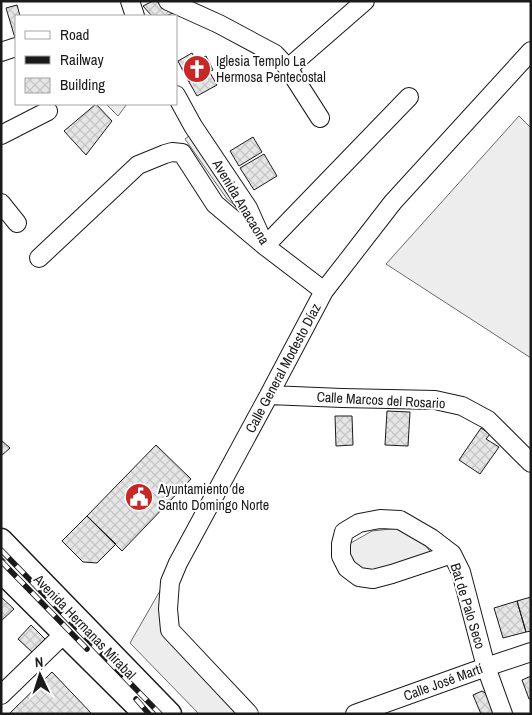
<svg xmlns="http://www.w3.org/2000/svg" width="532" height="715" font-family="'Archivo Narrow',sans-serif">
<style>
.built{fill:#ededed;stroke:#6a6a6a}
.building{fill:url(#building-cross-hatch);stroke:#1a1a1a}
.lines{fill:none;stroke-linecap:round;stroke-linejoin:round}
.minor-casing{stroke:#1a1a1a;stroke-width:20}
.major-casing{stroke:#1a1a1a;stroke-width:25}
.minor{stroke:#fff;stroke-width:18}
.major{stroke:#fff;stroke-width:22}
.rail-casing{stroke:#1a1a1a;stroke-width:5.5}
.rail{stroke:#fff;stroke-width:4;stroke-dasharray:11;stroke-linecap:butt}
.labels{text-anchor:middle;stroke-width:4;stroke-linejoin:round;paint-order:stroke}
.poi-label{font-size:14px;fill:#1a1a1a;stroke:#fff;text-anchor:start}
.street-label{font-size:14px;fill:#1a1a1a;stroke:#fff}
</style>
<defs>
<pattern id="building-cross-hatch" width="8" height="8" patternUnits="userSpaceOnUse" patternTransform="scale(1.25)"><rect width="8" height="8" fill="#e6e6e6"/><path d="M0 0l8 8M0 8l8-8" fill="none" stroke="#c5c5c5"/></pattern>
</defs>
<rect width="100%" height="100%" fill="#fff"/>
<path class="built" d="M106,104H127L118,116Z
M519,116L531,128V358L386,264Z
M200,127L248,216L227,199L185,139Z
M399,528L422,541L432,554L368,573L351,562L349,544L372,531Z
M165,582L163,606L239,714H199L130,643Z"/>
<path class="building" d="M153,1H156L173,13L166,16H152L143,6Z
M17,5L20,16H16V38H15L6,8Z
M192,53L196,61L182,69L178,61Z
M206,56L213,70L189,82L182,69Z
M209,71L217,85L197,96L189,82Z
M96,104L112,121L86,155L64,131Z
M253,137L262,152L239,166L230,151Z
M264,154L277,176L254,190L240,168Z
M387,411L410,412L408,446L385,445Z
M335,416H352L353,445L336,446Z
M481,428L490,434L486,439L499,447L480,474L459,460Z
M1,440L10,448L1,456Z
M156,445L191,479L122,551L87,516Z
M87,516L116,544L97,563L83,562L62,541Z
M1,597L14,609L1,621Z
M531,597V631L526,632L517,601Z
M517,601L526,632L503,638L494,608Z
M31,625L46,640L33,653L18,639Z
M52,672L92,714H9Z
M531,676V698L529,699L522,680Z
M482,691L487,694L496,714H481L473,695Z"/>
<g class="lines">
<defs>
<path id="minor" d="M130,1L135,16
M168,1L219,24L275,54L288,68L320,118
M1,52L16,47
M288,68L365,1
M176,95L193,126L248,208L265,246L324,291
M1,135L48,111
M1,203L17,223
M39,258L138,165L165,154L172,152L182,153L215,204L265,246L409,97
M269,395L342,398L435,400L462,406L488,420L531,463
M452,554L392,574L373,579L359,577L347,568L341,556V544L344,532L359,523L380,519L400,520L431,538L452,554L461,572L486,667L503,714
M1,695L64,634
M249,714L170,630L168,609L170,582L178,563L269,395L324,291L393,202L531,51
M355,714L486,667L531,652"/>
<path id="major" d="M1,540L170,714
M1,571L145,714"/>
</defs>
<use href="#minor" class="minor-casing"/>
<use href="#major" class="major-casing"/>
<use href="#minor" class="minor"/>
<use href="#major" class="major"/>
<defs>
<path id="rail" d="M1,550L160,714
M1,561L87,649
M136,699L149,714"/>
</defs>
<use href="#rail" class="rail-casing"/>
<use href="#rail" class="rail"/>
</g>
<defs>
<symbol id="church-disc" viewBox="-11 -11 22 22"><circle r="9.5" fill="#c62828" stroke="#fff"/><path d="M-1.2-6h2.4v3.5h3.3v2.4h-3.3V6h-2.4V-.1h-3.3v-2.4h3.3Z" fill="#fff"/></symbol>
<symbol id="civic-disc" viewBox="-11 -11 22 22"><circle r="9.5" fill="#c62828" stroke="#fff"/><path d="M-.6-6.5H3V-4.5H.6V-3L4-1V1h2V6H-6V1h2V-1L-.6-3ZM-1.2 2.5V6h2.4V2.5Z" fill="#fff"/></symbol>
</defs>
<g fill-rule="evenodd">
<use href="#church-disc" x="181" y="53" width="32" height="32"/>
<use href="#civic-disc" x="123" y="481" width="32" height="32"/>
</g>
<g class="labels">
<g class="poi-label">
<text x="216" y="66">Iglesia Templo La<tspan x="216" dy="16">Hermosa Pentecostal</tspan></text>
<text x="158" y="494">Ayuntamiento de<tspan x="158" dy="16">Santo Domingo Norte</tspan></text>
</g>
<g class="street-label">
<text transform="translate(241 202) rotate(59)" y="5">Avenida Anacaona</text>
<text transform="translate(283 368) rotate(-62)" y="5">Calle General Modesto Díaz</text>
<text transform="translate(381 400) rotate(3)" y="5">Calle Marcos del Rosario</text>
<text transform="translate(468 606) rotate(73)" y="5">Bat de Palo Seco</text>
<text transform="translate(85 627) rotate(46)" y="5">Avenida Hermanas Mirabal</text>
<text transform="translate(443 682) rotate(-20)" y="5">Calle José Martí</text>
</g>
</g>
<rect width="532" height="715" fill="none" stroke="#1a1a1a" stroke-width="5"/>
<rect x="15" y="15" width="162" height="90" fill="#ffffff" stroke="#a3a3a3"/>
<rect x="25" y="31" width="25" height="8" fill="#ffffff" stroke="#a3a3a3"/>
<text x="60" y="40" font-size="15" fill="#1a1a1a">Road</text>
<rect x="25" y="56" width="25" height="8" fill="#1a1a1a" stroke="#a3a3a3"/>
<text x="60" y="65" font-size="15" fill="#1a1a1a">Railway</text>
<rect x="25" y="78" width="25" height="15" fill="url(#building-cross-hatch)" stroke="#a3a3a3"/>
<text x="60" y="90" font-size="15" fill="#1a1a1a">Building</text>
<g transform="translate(40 675) rotate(356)" stroke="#ffffff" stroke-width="4" paint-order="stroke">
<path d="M0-4L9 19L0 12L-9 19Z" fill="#1a1a1a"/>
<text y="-8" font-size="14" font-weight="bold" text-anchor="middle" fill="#1a1a1a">N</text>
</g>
</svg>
